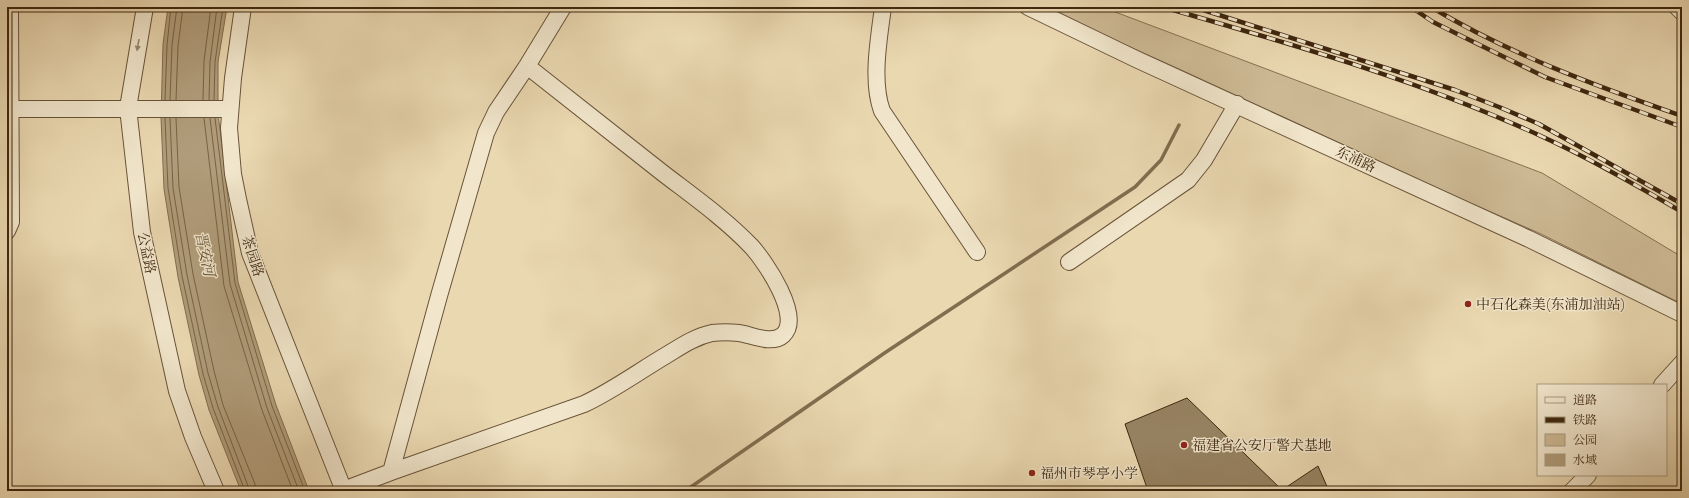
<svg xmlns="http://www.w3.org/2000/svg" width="1689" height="498" font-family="'Sorts Mill Goudy','Noto Serif SC',serif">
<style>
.green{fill:#cdba95;stroke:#867052}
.water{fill:#b09c7a;stroke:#826d4f}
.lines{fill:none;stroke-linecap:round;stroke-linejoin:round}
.shore{stroke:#776244;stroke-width:1}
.stream{stroke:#826d4f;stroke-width:3.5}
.building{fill:#978363;stroke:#3e270f}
.tertiary-casing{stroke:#695338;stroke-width:18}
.tertiary{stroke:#f1e6cc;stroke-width:16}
.rail-casing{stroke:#3e270f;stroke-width:4.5}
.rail{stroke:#f1e6cc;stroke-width:3;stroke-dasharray:9;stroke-linecap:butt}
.oneway{fill:#98866e}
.poi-dot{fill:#8f2418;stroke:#f1e6cc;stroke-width:1.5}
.labels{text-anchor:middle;stroke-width:3;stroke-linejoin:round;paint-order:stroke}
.street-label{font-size:14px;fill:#3e270f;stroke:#f1e6cc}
.poi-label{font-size:14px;fill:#3e270f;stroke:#f1e6cc;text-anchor:start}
.water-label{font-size:15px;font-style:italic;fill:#604a2f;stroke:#f1e6cc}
</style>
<rect width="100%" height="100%" fill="#ead8b1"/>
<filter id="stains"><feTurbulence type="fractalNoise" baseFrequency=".005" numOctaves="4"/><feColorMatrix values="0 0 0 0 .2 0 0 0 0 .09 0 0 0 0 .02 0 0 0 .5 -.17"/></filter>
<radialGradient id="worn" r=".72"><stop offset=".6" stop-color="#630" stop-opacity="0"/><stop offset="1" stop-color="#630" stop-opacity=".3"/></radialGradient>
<path class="green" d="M1041,7H1102L1542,173L1682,257V304L1541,234L1443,191L1179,69Z"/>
<path class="water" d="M168,7H227L218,62V113L238,282L276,405L309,491H241L209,410L199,375L178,277L164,189L161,118L163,44Z"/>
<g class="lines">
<path class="shore" d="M165,100L167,45L171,7
M170,100L172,45L177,7
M176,100L178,46L183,7
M203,100L204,61L211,7
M209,100L210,62L217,7
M214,100L215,62L223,7
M165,118L168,188L182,276L203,374L213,408L245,491
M170,118L173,188L187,275L208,373L218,407L250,491
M176,118L179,187L193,274L214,371L223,405L255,484L256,491
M204,118L224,286L262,410L293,491
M210,118L230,284L267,408L299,491
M215,118L235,283L272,406L305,491"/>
<path class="stream" d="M685,491L886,352L1135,187L1161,160L1179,125"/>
</g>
<path class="building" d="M1187,398L1282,490L1318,466L1329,491H1148L1125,424Z"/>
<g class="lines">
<defs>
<path id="tertiary" d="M145,7L128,108L142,232L177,391L193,437L216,491
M243,7L233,78L229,128L233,174L238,199L250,253L344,491
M883,7C879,38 871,81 882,111L977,252
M1028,7L1138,60L1529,239L1682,314
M1677,7L1682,12
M11,109H230
M7,231L11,222L10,7
M1069,262L1188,180L1204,160L1237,104
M1662,385L1682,363
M391,472L439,296L486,133L496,112L527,66L563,7
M341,491L391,472L584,404C612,391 638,372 665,356C680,347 694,337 712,333C721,332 730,332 739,333C752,335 772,345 783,335C803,317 765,261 751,246C725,219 694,197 664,174C619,138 573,102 527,66
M1572,491L1588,475"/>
</defs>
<use href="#tertiary" class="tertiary-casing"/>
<use href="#tertiary" class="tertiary"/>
<defs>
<path id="rail" d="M1163,7C1291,44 1422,81 1543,137C1591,159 1636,185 1682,212
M1194,7L1455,90L1499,107L1539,124L1682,204
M1411,7L1433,22L1545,77L1682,127
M1431,7C1509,54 1596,86 1682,116"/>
</defs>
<use href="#rail" class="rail-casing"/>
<use href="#rail" class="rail"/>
</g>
<defs><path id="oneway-solid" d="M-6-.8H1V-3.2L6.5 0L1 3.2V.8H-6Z"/></defs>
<use class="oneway" href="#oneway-solid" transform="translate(138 45) rotate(100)"/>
<g class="poi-dot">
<circle cx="1468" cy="304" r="4"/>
<circle cx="1184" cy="445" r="4"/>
<circle cx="1032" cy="473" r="4"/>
</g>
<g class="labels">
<g class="street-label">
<text transform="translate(1356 159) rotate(25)" y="5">东浦路</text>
<text transform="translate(147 253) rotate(79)" y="5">公益路</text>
<text transform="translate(253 256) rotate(72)" y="5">茶园路</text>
</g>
<g class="poi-label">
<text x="1476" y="309">中石化森美(东浦加油站)</text>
<text x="1192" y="450">福建省公安厅警犬基地</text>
<text x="1040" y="478">福州市琴亭小学</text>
</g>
<g class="water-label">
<text transform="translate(205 254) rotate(78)" y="5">晋安河</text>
</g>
</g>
<rect width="1689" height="498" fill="none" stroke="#ead8b1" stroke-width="24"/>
<rect x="8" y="8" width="1673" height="482" fill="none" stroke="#3e270f" stroke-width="2"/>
<rect x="12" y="12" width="1665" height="474" fill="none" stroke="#3e270f"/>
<rect x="1537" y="384" width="130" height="92" fill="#f1e6cc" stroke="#a99a80"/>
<rect x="1545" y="397" width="20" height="6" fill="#f1e6cc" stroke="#a99a80"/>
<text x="1573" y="404" font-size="12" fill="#3e270f">道路</text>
<rect x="1545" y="417" width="20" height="6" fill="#3e270f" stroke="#a99a80"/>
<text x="1573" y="424" font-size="12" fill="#3e270f">铁路</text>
<rect x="1545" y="434" width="20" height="12" fill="#cdba95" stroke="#a99a80"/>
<text x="1573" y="444" font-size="12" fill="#3e270f">公园</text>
<rect x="1545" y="454" width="20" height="12" fill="#b09c7a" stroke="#a99a80"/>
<text x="1573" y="464" font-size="12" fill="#3e270f">水域</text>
<rect width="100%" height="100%" filter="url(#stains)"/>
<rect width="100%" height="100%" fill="url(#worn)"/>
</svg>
